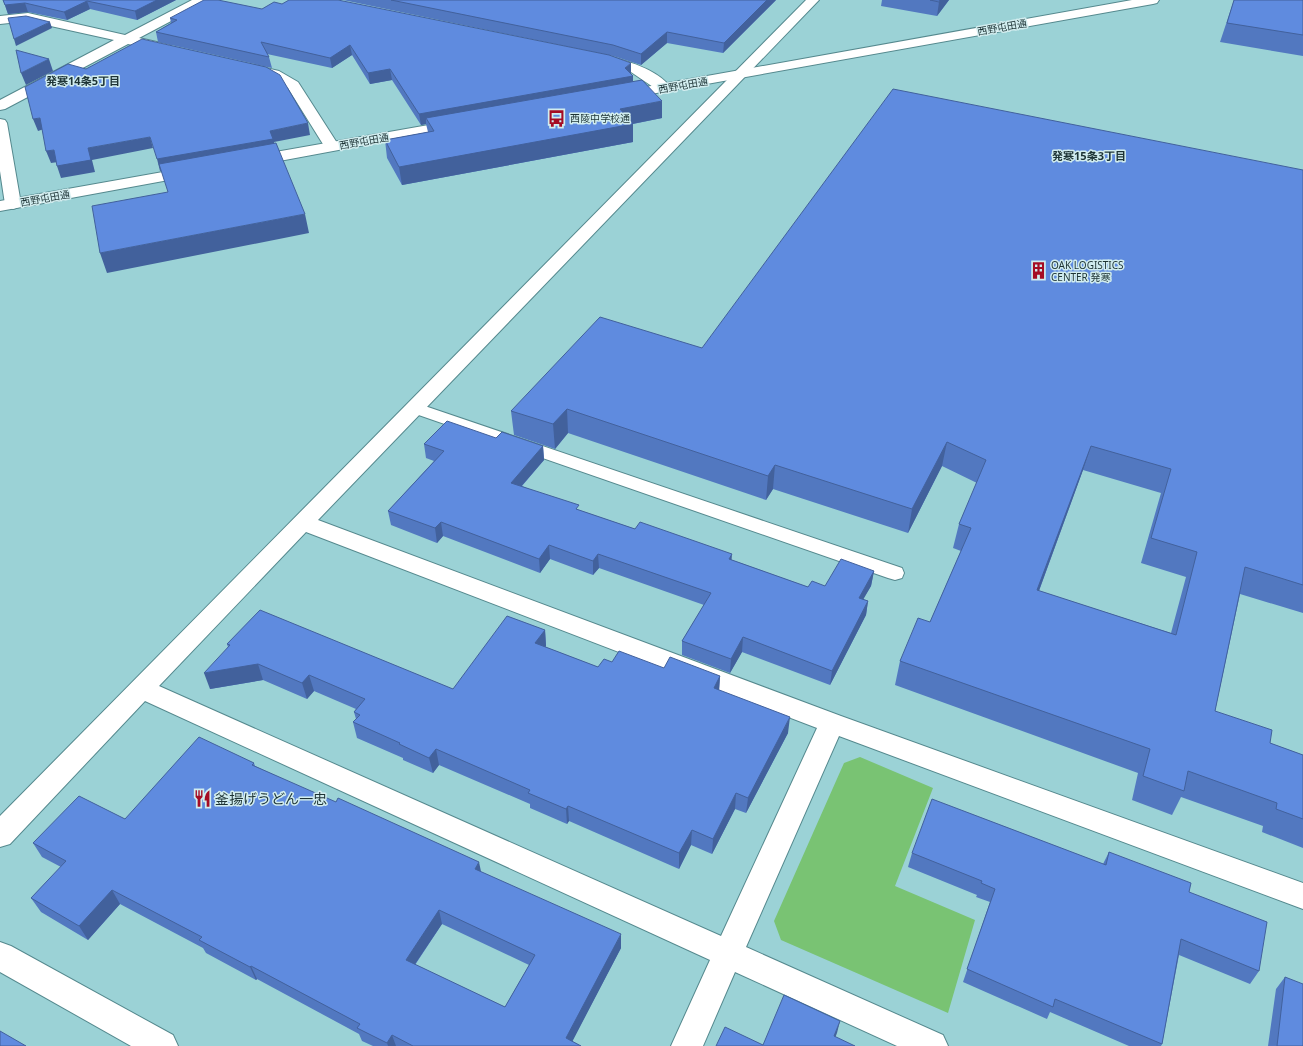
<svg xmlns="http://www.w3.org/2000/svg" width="1303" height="1046" font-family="'Noto Sans','Noto Sans JP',sans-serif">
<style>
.green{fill:#79c373}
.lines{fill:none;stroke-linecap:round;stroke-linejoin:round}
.lane-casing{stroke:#55898e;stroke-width:2}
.street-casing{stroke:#55898e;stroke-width:2}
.secondary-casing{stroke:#55898e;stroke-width:2}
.lane{fill:#fff;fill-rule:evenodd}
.street{fill:#fff;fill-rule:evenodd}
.secondary{fill:#fff;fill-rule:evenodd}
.wall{fill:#5278c0;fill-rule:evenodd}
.shaded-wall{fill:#42619c}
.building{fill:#5f8bdf;stroke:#42619c;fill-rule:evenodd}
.labels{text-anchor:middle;stroke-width:3;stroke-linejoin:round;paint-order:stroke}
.far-street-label{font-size:10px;fill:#1d3335;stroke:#d2edef}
.far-poi-label{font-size:10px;fill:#1d3335;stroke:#d2edef;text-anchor:start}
.far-neighbourhood-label{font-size:11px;font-weight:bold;fill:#1d3335;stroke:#d2edef}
.near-poi-label{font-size:14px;fill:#1d3335;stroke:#d2edef;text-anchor:start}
</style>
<rect width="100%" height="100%" fill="#9bd2d6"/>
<path class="green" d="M860,757L933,788L895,886L975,920L948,1013L781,940L774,921L844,763Z"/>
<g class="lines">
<defs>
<path id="lane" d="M416,403L902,568L904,573L902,578L895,580L888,578L410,412L408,408L410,404Z"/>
<path id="street" d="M192,0H207L205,3L139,38L170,45L172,48L170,51L165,52L128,44L5,109L0,110V100L114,40L28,21L0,24V16L28,13L125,35Z
M806,0H819L318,520L841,716L1303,883V909L839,736L746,947L943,1035L948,1046H897L735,972L703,1046H671L710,960L145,701L10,844L0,847V816ZM306,532L817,728L721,936L159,686Z
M603,55C625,60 658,69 671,88L669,91L664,92L659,91L631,72L598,62L596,59L598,56Z
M253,65L279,71L298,82L339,146L336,149L331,151L326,149L288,88L269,77L248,72L246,69L248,66Z
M0,119L5,120L7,123L21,204L19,207L13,209L7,207L5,204L0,171Z
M0,942L11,946L173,1035L178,1046H131L0,972Z"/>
<path id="secondary" d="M1132,0H1159L1157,3L1153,4L623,99L618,98L616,95L618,92L623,91Z
M457,120L462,121L464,124L462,127L253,166L248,164L245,161L248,158L253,156Z
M191,167L196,169L199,172L196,175L0,211V201Z"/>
</defs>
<use href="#lane" class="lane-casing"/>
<use href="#street" class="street-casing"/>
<use href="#secondary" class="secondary-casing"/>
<use href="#lane" class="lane"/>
<use href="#street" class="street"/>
<use href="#secondary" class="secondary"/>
</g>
<path class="wall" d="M3,0H176L137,20L90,9L67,20L28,12L8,14Z
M343,0H776L723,53L667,43L641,65L613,56Z
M882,0H949L937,16L881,6Z
M1234,0H1303V56L1220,42Z
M282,4L631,74L633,76V82L662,118L633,124V142L402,185L387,158L385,140L428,132L426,124L421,125L392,80L370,84L352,55L332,68L267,54L269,57L272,68L158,42L156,32L171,23L170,18L262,9Z
M1303,170V613L1240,594L1215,711L1270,743L1303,755V848L1262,832L1263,826L1181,797L1172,815L1132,800L1138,773L895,685L900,661L930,622L961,551L953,548L959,524L977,483L942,466L908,533L773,489L766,500L568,433L555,449L514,435L511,411L702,348ZM1083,470L1161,493L1141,563L1186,577L1171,633L1039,591Z
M496,438L543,446L544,460L522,486L579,510L635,529L732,560L808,587L825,586L874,571L871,586L863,599L868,601L866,615L830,685L742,652L730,673L682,655V641L704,605L599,568L593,575L550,559L540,573L443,536L437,543L391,525L388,511L434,461L426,458L424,444Z
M545,630L546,646L545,647L598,667L612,662L664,668L720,676L719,690L788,733L746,813L735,809L712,854L691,845L679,869L569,821L567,824L530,808V804L439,765L433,773L403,760V758L357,738L353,722L356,719L354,712L356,709L314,691L307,699L263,680L210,689L228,647L227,644L453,689Z
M254,763L255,766L481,872L621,948L572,1041L581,1046H373L362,1041L359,1034L257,979L256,980L206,953L203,948L120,904L88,940L41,912L31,898L61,867L42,857L33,843L125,819ZM442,924L529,965L505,1007L415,965Z
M1109,852L1189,892L1259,971L1250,984L1179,955L1162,1044L1161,1046H1129L1050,1012L1047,1019L963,982L990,902L976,897L977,895L908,867L912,853L1103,864Z
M1285,977L1303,1046H1268L1276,989Z"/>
<path class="shaded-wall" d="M157,0H176L137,20L135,11Z
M767,0H776L723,53L724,43Z
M940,0H949L937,16L939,2Z
M87,1L90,9L67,20L64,12Z
M25,3L28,12L8,14L5,5Z
M50,22L52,28L16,46L14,39Z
M667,32V43L641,65V54Z
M350,45L352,55L332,68L330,58Z
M49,59L53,71L26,85L21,73Z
M631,63V74L627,77L633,76V87L426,118V124L421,125L419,114L625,68Z
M390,69L392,80L370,84L368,73Z
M662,101V118L622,126L633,124V142L402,185L399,167L620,109Z
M40,118L44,129L38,131L33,119Z
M308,123L310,135L274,142L276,150L160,171L157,159L270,131Z
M150,137L153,148L92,160L95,172L61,178L57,166L88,148Z
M54,150L58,162L51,163L46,151Z
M305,214L309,233L107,273L100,253Z
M567,409L568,433L555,449L553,424Z
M947,442L942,466L908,533L912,509Z
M543,446L544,460L512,497L511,483Z
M1091,446L1083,470L1030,615L1037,590Z
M775,465L773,489L766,500L768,476Z
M441,522L443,536L437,543L435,528Z
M549,545L550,559L540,573L539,559Z
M598,554L599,568L593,575V561Z
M732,554L731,568L729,559Z
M874,571L871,586L856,612L859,598Z
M868,601L866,615L830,685L832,671Z
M545,630L546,646L537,659L535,643Z
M743,637L742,652L730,673L731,659Z
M258,664L263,680L210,689L204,673Z
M309,675L314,691L307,699L302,683Z
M720,676L719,692L714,688Z
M790,717L788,733L746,813L748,798Z
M436,749L439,765L433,773L429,758Z
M736,793L735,809L712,854L713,839Z
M568,806L569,821L567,824L566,809Z
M692,830L691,845L679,869V853Z
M479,862L482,876L475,869Z
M112,890L120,904L88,940L79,926Z
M439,910L442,924L409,973L406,960Z
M621,934V948L570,1046L566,1038Z
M251,966L257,979L256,980L250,967Z
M840,1021L837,1033L832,1046L834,1036Z
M392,1035L396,1046H388L387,1043Z"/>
<path class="building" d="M3,0H157L135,11L87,1L64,12L25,3L5,5Z
M204,0H218L262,9L274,2L282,4L289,0H338L609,55L631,63L625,68L633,76L419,114L390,69L368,73L350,45L330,58L261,42L269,57L156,32L177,20L170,18Z
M391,0H767L724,43L667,32L641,54L613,45Z
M930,0H940L939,2Z
M1234,0H1303V35L1227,23Z
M26,16L50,22L14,39L8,18Z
M142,39L266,67L280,75L308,123L270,131L273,139L157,159L150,137L88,148L91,160L57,166L54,150L46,151L40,118L33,119L25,87L68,64L86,69Z
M16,50L49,59L21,73Z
M642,80L662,101L620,109L633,124L399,167L385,140L434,131L426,118Z
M893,89L1303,170V585L1245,567L1215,711L1272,730L1270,743L1303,755V819L1276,809L1277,803L1188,771L1184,791L1143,776L1150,749L900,661L918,618L930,622L971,528L959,524L986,460L947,442L912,509L775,465L768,476L567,409L553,424L511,411L600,317L702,348ZM1091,446L1171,469L1151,538L1197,552L1176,635L1037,590Z
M276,143L305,214L100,253L92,206L168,192L159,164Z
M447,421L496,438L502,432L543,446L511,483L579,505L576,509L635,529L640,522L732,554L729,559L808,587L812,581L825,586L841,559L874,571L859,598L868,601L832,671L743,637L731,659L682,641L711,593L598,554L593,561L549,545L539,559L441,522L435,528L388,511L444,451L424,444Z
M260,610L453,689L507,616L545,630L535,643L598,667L604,659L612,662L619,651L664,668L670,657L720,676L714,688L790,717L748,798L736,793L713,839L692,830L679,853L568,806L566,809L528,793L530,790L436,749L429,758L399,744L400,743L353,722L360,715L354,712L365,699L309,675L302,683L258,664L204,673L230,645L227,644Z
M199,737L254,763L252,765L336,802L338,798L479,862L475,869L621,934L566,1038L581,1046H413L392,1035L387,1043L357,1028L360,1024L251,966L250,967L199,940L202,937L112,890L79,926L31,898L66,861L33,843L79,796L125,819ZM439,910L535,955L505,1007L406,960Z
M932,799L1106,865L1109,852L1191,883L1189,892L1267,922L1259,971L1181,939L1162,1044L1055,999L1053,1007L967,969L995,889L981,883L982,881L912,853Z
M1285,977L1303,984V1046H1277Z
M784,995L840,1021L834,1036L855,1046H716L725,1027L763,1045Z
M0,1031L26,1046H0Z"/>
<defs>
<symbol id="bus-bare" viewBox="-9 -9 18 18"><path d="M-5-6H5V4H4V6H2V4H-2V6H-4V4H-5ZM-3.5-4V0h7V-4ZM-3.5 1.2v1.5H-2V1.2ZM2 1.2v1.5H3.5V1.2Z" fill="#a50c24" stroke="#d2edef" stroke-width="2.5" paint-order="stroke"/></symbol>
<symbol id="building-bare" viewBox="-9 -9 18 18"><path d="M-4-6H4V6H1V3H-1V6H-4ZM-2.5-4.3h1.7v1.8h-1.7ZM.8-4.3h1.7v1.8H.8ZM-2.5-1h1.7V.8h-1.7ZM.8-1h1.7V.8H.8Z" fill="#a50c24" stroke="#d2edef" stroke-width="2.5" paint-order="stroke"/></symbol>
<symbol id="restaurant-bare" viewBox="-9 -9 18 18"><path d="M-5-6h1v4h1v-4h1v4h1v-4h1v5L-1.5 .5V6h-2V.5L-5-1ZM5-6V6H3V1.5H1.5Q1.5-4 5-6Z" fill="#a50c24" stroke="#d2edef" stroke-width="2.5" paint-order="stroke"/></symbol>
</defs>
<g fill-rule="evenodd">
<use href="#bus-bare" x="544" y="106" width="25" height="25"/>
<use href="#building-bare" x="1026" y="258" width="25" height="25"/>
<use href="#restaurant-bare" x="190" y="786" width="25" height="25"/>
</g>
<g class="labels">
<g class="far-street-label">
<text transform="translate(1002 27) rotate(-10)" y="4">西野屯田通</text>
<text transform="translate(683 85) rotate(-10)" y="4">西野屯田通</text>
<text transform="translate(364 141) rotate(-10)" y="4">西野屯田通</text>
<text transform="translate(45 198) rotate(-10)" y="4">西野屯田通</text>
</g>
<g class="far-poi-label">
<text x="570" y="122">西陵中学校通</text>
<text x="1051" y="269">OAK LOGISTICS<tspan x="1051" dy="12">CENTER 発寒</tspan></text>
</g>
<g class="far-neighbourhood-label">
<text x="83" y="85">発寒14条5丁目</text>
<text x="1089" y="160">発寒15条3丁目</text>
</g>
<g class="near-poi-label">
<text x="215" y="804">釜揚げうどん一忠</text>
</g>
</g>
</svg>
